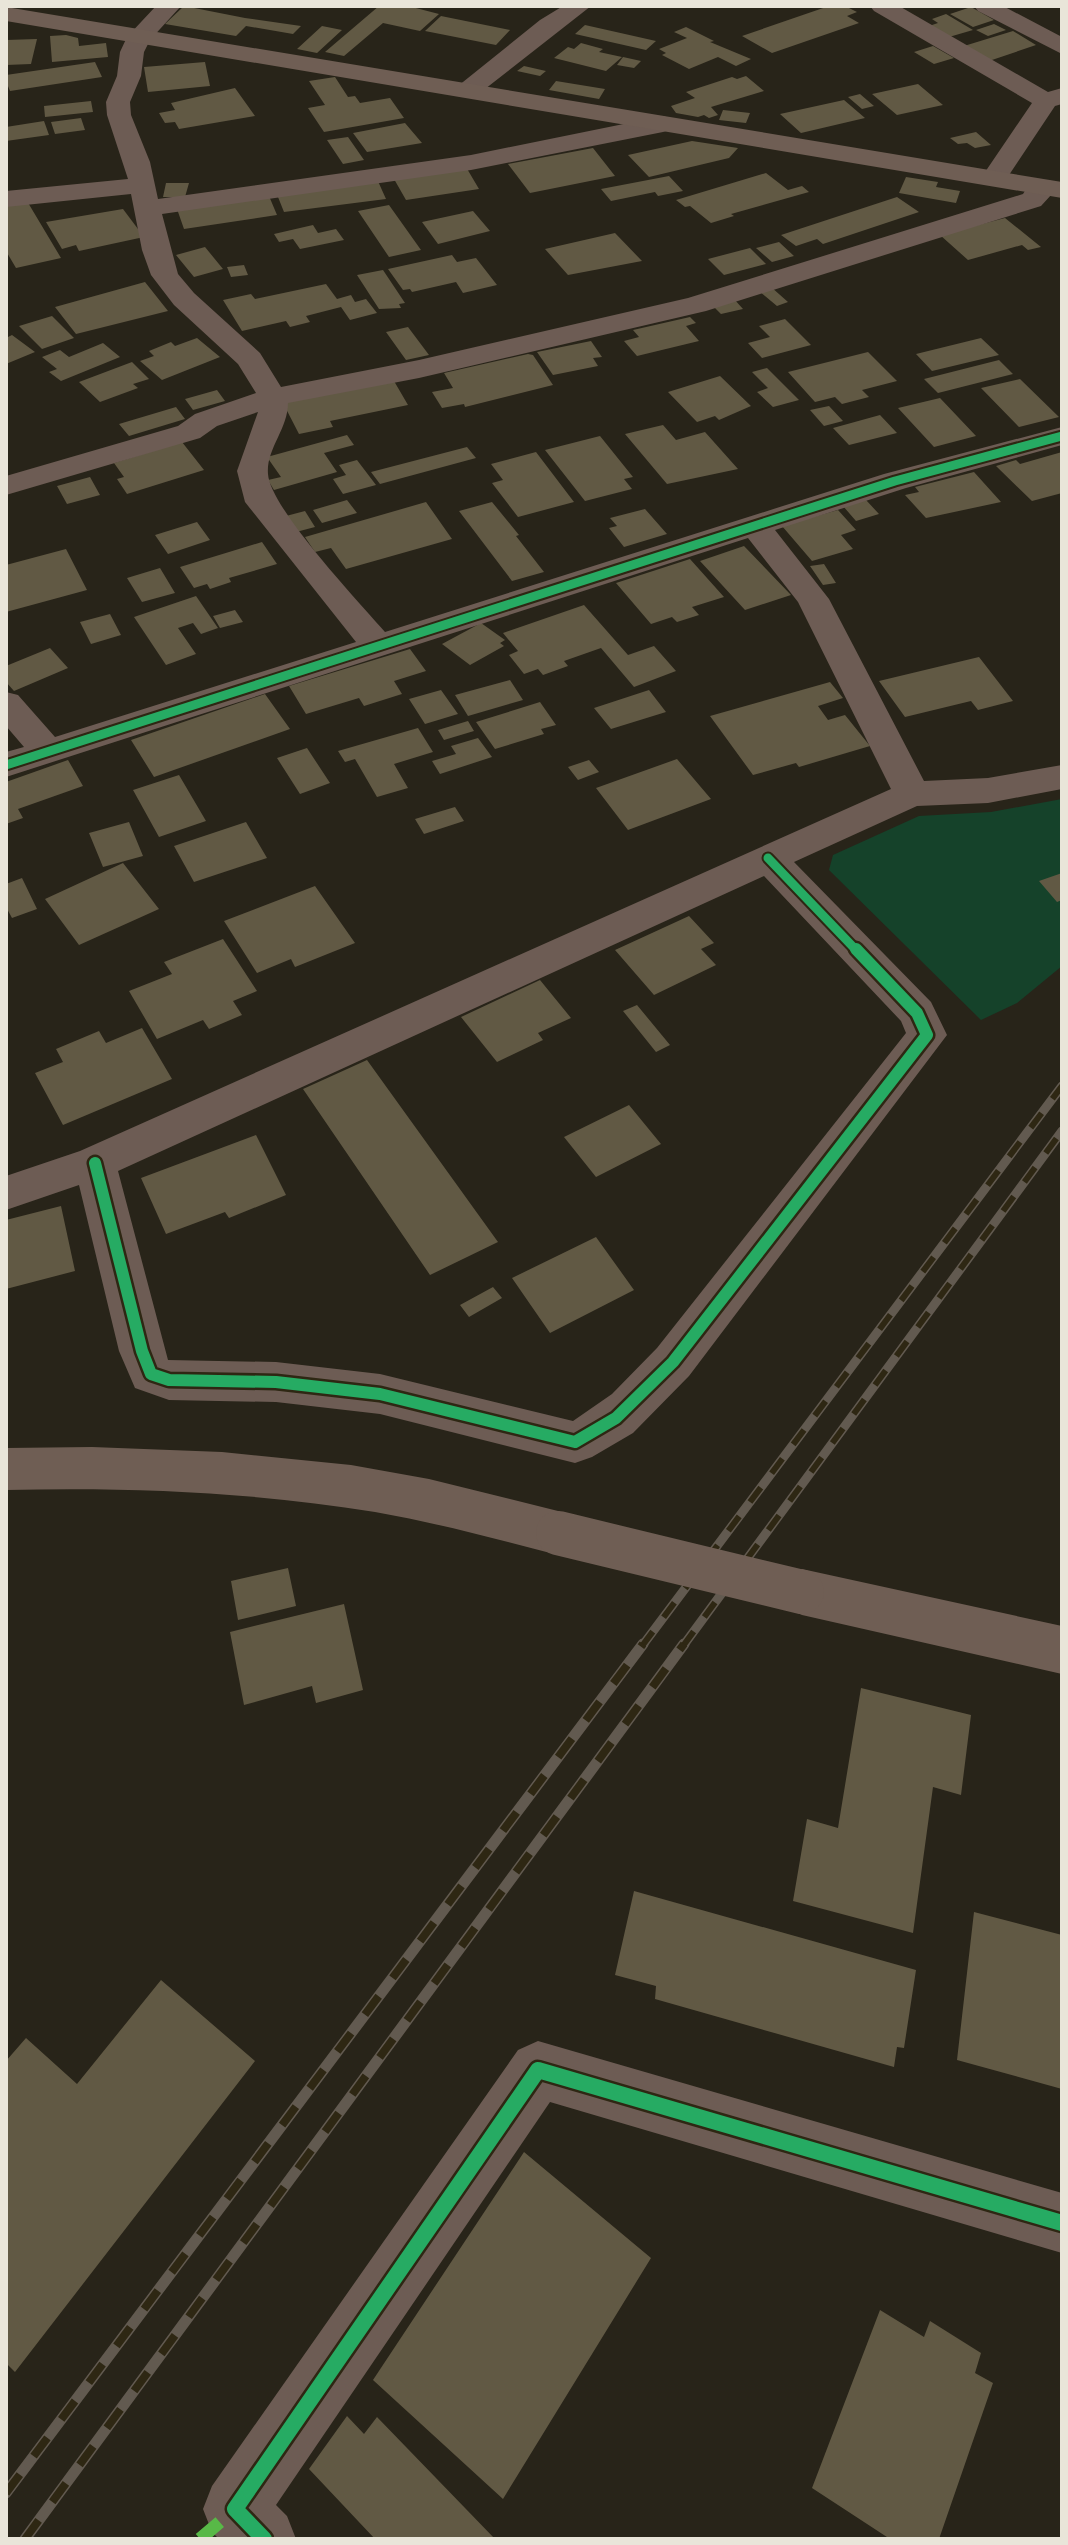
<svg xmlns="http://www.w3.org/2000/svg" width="1068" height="2545" font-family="Figtree,sans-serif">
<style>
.green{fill:#15422a}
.building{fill:#615944}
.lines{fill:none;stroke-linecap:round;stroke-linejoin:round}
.street{fill:#6d5c54;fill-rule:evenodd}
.secondary{fill:#6f5e54;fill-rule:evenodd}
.rail-far1-casing{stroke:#625a50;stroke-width:9}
.rail-casing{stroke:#625a50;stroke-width:11}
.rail-far1{stroke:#2e2713;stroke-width:6;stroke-dasharray:18;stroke-linecap:butt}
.rail{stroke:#2e2713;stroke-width:8;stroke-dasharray:23;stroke-linecap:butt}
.secondary-bridge{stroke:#6f5e54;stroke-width:44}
.quiet{stroke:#58b947;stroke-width:13;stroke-dasharray:26 13;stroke-linecap:butt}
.cycleway-far2-casing{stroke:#2e2713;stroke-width:13}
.cycleway-far1-casing{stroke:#2e2713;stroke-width:17}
.cycleway-casing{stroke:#2e2713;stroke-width:21}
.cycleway-far2{stroke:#26ab63;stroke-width:9}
.cycleway-far1{stroke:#26ab63;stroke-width:12}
.cycleway{stroke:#26ab63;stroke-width:16}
</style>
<rect width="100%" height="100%" fill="#282419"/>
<path class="green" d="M1062,799V966L1017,1003L981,1020L829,870L833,855L919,816L991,812Z"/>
<path class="building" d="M184,6L245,18L301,26L293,34L246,26L236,36L165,24Z
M379,6H408L439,14L420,31L383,23L344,56L325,52Z
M829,6H845L857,12L847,16L859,23L772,53L742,36Z
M971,7L994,20L973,27L950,14Z
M946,14L973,30L949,37L929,26L938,23L932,19Z
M441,16L510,30L496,45L425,31Z
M994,24L1006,30L988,36L976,30Z
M585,25L656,41L646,50L575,34Z
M322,26L342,30L317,53L297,49Z
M686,27L714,41L710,42L751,59L736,66L718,57L689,69L662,55L666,53L659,49L687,38L674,32Z
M1013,31L1036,45L989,61L964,46Z
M66,35L78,38L79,46L106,43L108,57L52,62L50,36Z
M37,39L31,64L6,65V40Z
M581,43L603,49L599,52L622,57L606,71L554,58L568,47L574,49Z
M933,46L954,58L934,64L914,52Z
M623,57L641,61L634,68L617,65Z
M95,62L102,77L10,91L6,81V75Z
M205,62L210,86L148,92L144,67Z
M524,66L546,71L540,76L517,71Z
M746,76L764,91L711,107L718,115L709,118L704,115L698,117L676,113L671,106L695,98L686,92L732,77L737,79Z
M335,77L348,97L355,96L360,103L390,98L404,118L324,132L308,108L325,105L309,81Z
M556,81L605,89L599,99L549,90Z
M918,84L943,105L897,115L872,94Z
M235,88L255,116L179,129L175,122L165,123L159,113L175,110L171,103Z
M860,94L874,106L862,109L848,97Z
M844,100L865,118L801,133L780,114Z
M91,101L93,112L45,117L44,106Z
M723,110L750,113L746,123L719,120Z
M81,118L85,130L55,134L51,122Z
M44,121L49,135L6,141V127Z
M405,123L422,143L367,152L353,133Z
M976,132L991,145L975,148L967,143L958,144L950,138Z
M348,137L364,160L343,164L327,140Z
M692,141L738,148L729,158L649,177L628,155Z
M593,148L615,176L530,193L508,164Z
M466,167L479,189L406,200L394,179Z
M766,173L788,190L802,186L809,192L731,214L734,216L711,223L690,206L685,207L676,200Z
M669,176L683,191L658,196L655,192L611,201L601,189Z
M906,177L938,182L936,187L960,191L956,203L899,193Z
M377,179L386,199L284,212L276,192Z
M166,183H189L185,197H163Z
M269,196L277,215L184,229L177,209Z
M897,197L919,212L823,244L817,239L796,246L781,235Z
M27,201L61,258L16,268L6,251V205Z
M389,205L421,250L389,257L358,211Z
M123,209L144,237L79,251L76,245L62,249L46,222Z
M473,211L490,231L438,244L422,222Z
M1005,218L1041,247L1028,250L1022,245L968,260L940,235Z
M313,225L318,233L336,229L344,240L300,249L293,239L279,242L274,234Z
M615,233L642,261L568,275L545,249Z
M779,242L794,256L772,262L756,248Z
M205,247L223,269L194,277L176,255Z
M750,248L766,264L724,275L708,259Z
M452,255L457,262L476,258L497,285L463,293L456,282L412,292L410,289L403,290L388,269Z
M244,265L248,275L231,277L227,267Z
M383,270L405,303L399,304L401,308L379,309L357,275Z
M145,282L168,311L76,334L55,307Z
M326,284L337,299L351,295L355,302L366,299L377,313L350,320L341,307L306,316L310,322L290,327L286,321L242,331L223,300L251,294L255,299Z
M771,287L788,302L777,306L759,291Z
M734,299L743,309L721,314L712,305Z
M52,316L74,338L42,349L19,326Z
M690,317L696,323L686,326L699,341L637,356L624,341L639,337L633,330Z
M785,319L811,345L762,358L748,343L770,337L759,326Z
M408,327L429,355L406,360L386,332Z
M12,335L35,352L6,364V338Z
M197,338L220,357L162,380L140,361L154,356L149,351L171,342L175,346Z
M981,338L999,355L932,371L916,354Z
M591,341L602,357L593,358L598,366L553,375L537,352Z
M103,343L120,357L61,381L49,372L57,369L42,357L60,350L69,357Z
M868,352L897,381L862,390L869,397L842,404L835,397L815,402L788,372Z
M528,354L533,355L553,385L465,407L464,404L442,408L432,392L453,388L444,373Z
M999,360L1013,374L938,393L924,379Z
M132,362L149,379L133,384L138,388L100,402L79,382Z
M767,368L799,400L773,407L757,392L768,388L752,372Z
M720,376L751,406L719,420L715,416L697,422L668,392Z
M1020,379L1059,417L1019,427L981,388Z
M394,381L408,405L330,421L333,427L299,434L283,403Z
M217,390L225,401L193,410L185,399Z
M940,398L976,436L934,447L898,408Z
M829,406L843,421L824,426L810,410Z
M176,407L185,419L129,436L119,424Z
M880,415L897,433L849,445L833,428Z
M663,425L676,440L705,432L738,469L667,484L625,434Z
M347,435L354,445L324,453L337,472L274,490L268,480L281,477L267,457Z
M600,436L633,477L624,479L632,489L585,501L545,450Z
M182,442L204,470L127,494L117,479L124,477L114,463Z
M467,447L476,458L380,484L371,472Z
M536,452L574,502L518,517L492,483L503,480L491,464Z
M1062,452V493L1032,501L996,466L1016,460L1020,464Z
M357,460L376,485L343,494L333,479L346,475L339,465Z
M974,472L1001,502L926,518L905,495L919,492L915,487Z
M90,477L100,495L67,504L57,486Z
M347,500L357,513L322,523L313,510Z
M866,500L879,514L856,521L843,506Z
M426,502L452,539L346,569L331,548L315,552L305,537Z
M492,502L519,535L516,536L544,572L512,581L459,511Z
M645,509L667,534L624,547L609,528L617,526L610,518Z
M838,510L856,530L841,535L853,549L812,561L782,526Z
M305,511L315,527L296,532L286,516Z
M197,522L210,540L168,554L155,535Z
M262,542L277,564L229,578L231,582L210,589L207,584L194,588L180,567Z
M744,546L791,595L745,610L700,561Z
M66,549L87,590L6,612V565Z
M690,559L724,597L692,607L699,615L677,622L672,617L651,624L616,583Z
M824,564L836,583L823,585L810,566Z
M160,568L175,593L142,602L127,578Z
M196,596L218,628L201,634L193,623L178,628L196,654L166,665L134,617Z
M584,605L628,655L654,646L676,671L634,687L601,648L564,661L568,666L543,675L538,669L524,674L509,655L518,651L503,633Z
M235,610L243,622L220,628L213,616Z
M110,614L121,635L91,644L80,622Z
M481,623L505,640L500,643L504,646L470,665L442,644Z
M50,648L68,668L14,691L6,682V666Z
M410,649L426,671L394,681L402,694L364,706L359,698L306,714L289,686Z
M979,657L1013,701L978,710L971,701L905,717L879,681Z
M510,680L523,700L468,716L455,695Z
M830,682L843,698L818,706L828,720L845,715L870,746L799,767L796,763L753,775L710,716Z
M441,690L458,714L425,724L409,699Z
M649,690L666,712L611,729L594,708Z
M265,694L290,729L154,777L131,740Z
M540,702L556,725L541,729L544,734L495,749L476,722Z
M468,721L474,731L444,740L438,730Z
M418,728L433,752L394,764L408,788L377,797L355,759L345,762L338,751Z
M478,738L492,757L440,774L432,761L456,754L451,746Z
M307,748L330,783L300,794L277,758Z
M677,759L711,799L628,830L596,788Z
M68,760L83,786L18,809L23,818L6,824V782Z
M589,760L599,772L578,780L568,767Z
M179,775L206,821L159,837L133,790Z
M455,807L464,821L424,834L415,819Z
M129,822L143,856L103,867L89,833Z
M246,822L267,858L194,882L174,846Z
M123,863L159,909L79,945L45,899Z
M1062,873V900L1057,902L1039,881Z
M22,878L37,909L12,918L6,907V884Z
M315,886L355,943L295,967L291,959L257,973L224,921Z
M689,916L714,943L701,949L716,965L654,995L615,950Z
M223,939L257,991L233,1001L242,1015L209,1029L203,1020L157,1039L129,991L172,974L164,962Z
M540,980L571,1018L538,1033L543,1040L497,1062L461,1017Z
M637,1005L670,1045L656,1052L623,1011Z
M142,1028L172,1079L63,1125L35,1073L63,1062L56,1049L99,1031L106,1043Z
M367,1060L498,1242L430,1275L303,1089Z
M629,1105L661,1144L596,1177L564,1137Z
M256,1135L286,1195L229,1218L225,1212L166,1234L141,1178Z
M61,1206L75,1271L6,1289V1220Z
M596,1237L634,1290L550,1333L512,1278Z
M493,1287L502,1298L469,1317L460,1305Z
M288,1568L296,1606L238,1620L231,1581Z
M344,1604L363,1690L316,1703L312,1686L244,1705L230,1632Z
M861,1688L971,1715L961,1795L933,1787L913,1933L793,1901L807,1819L838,1828Z
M634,1891L916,1970L904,2048L897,2047L894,2067L655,1999L656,1986L615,1975Z
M974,1912L1062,1935V2089L957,2060Z
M161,1980L255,2061L15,2372L6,2363V2061L26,2038L77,2084Z
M524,2152L651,2258L503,2499L373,2380Z
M880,2310L924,2337L930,2321L981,2353L975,2373L993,2383L939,2539H890L812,2488Z
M347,2416L364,2434L377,2417L495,2539H375L309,2469Z"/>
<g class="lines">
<path class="street" d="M156,6H181L150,40L144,52L141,76L130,102L131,115L150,162L158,199L471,155L663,116L672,119L676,124L672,129L663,132L471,170L162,214L178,274L194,293L260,353L281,387L419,360L688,298L1023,194L1032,180H1050L1054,186L1052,194L1041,206L706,311L419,378L288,403C288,429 266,449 268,474C270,508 359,602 385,632L884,474L1062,427V445L906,488L775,530L829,599L924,781L988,778L1062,765V789L988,803L917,806L794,862L931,1002L947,1035L689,1376L633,1433L592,1457L575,1463L380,1414L276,1402L169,1400L135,1388L119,1351L79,1185L6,1210V1176L80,1151L891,789L798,602L748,538L6,777V752L24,747L6,726V692L18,695L55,737L356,642L245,502L237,471L258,412L217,426L200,438L6,495V476L178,426L195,414L256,393L238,364L174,305L151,275L142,250L131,194L6,207V191L128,179L107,115L106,102L117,76L120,52L127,37ZM764,876L901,1021L906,1033L657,1348L612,1394L573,1421L380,1374L276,1362L168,1360L118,1171Z
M563,6H591L476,96H458L455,91L458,86L540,20Z
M870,6H899L1048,92L1062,88V104L1055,106L1003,184H985L981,178L1032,103L874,11Z
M974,6H1003L1062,37V54L978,11Z
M538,2041L1062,2193V2253L550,2102L276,2505L287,2516L296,2539H219L212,2532L203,2509L212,2486L518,2050Z"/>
<path class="secondary" d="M6,7L1062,182V198L6,21Z
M92,1447L222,1452L351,1465L429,1479L558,1511L575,1517L582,1533L575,1549L558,1555C497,1539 437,1523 375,1512C253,1492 129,1487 6,1490V1448Z
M802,1569L1062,1626V1674L802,1615L785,1608L777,1592L785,1576Z"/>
<defs>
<path id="rail-far1" d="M642,1646L1062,1086
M683,1646L1062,1131"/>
<path id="rail" d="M6,2493L643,1644
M25,2539L684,1644"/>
</defs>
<use href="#rail-far1" class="rail-far1-casing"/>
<use href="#rail" class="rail-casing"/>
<use href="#rail-far1" class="rail-far1"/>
<use href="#rail" class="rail"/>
<path class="secondary-bridge" d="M558,1533L802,1592"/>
<path class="quiet" d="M200,2539L235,2509"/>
<defs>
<path id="cycleway-far2" d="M6,765L895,481L1062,436
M768,858L857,951"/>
<path id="cycleway-far1" d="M95,1163L142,1351L151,1374L169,1380L276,1382L380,1394L575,1442L616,1418L673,1362L927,1035L917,1013L856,949"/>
<path id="cycleway" d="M264,2539L235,2509L538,2070L1062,2223"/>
</defs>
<use href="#cycleway-far2" class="cycleway-far2-casing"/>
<use href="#cycleway-far1" class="cycleway-far1-casing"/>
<use href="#cycleway" class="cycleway-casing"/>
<use href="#cycleway-far2" class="cycleway-far2"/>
<use href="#cycleway-far1" class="cycleway-far1"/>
<use href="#cycleway" class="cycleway"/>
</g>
<rect width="1068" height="2545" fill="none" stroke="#e9e5d9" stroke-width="16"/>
</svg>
